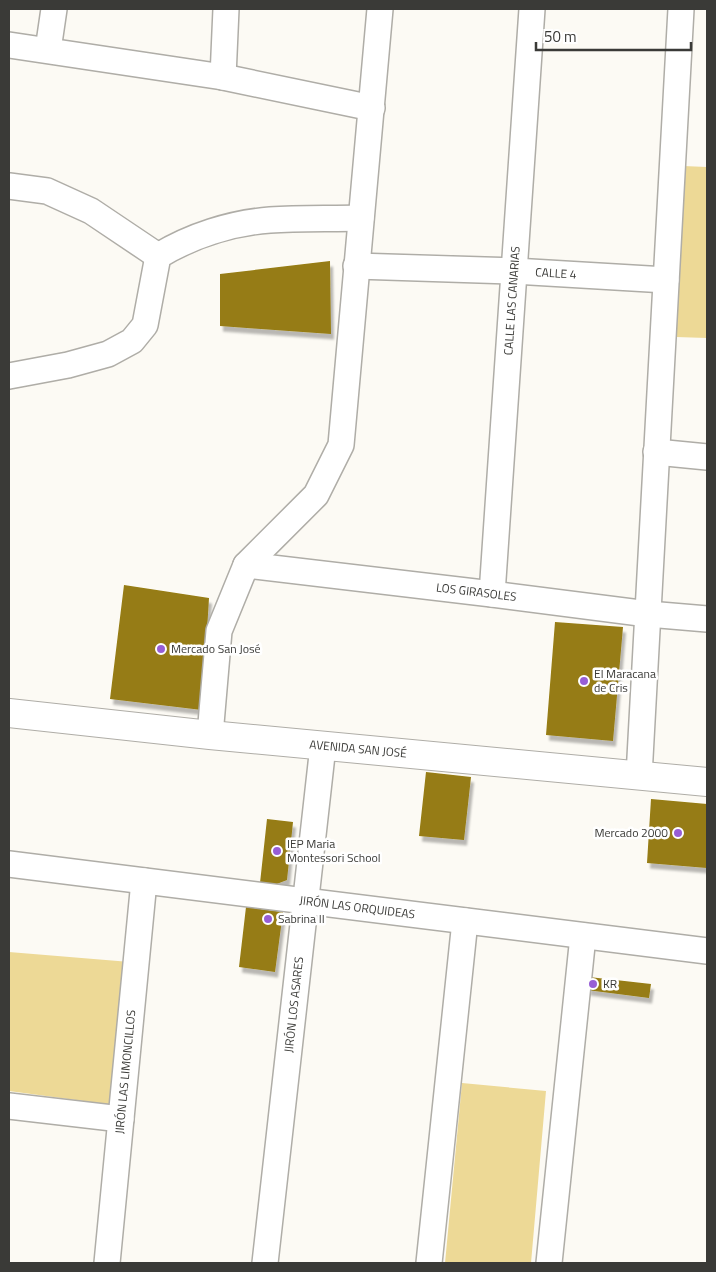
<svg xmlns="http://www.w3.org/2000/svg" width="716" height="1272" font-family="'Titillium Web',sans-serif">
<style>
.green{fill:#edd996}
.building{fill:#967c12;filter:url(#shadow)}
.lines{fill:none;stroke-linecap:round;stroke-linejoin:round}
.street-casing{stroke:#afada7;stroke-width:28}
.secondary-casing{stroke:#afada7;stroke-width:30}
.street{stroke:#fff;stroke-width:25}
.secondary{stroke:#fff;stroke-width:28}
.poi-dot{fill:#975ed6;stroke:#fff;stroke-width:2}
.labels{text-anchor:middle;stroke-width:5;stroke-linejoin:round;paint-order:stroke}
.street-label{font-size:12px;fill:#3a3a37;stroke:#fff}
.poi-label{font-size:12px;fill:#3a3a37;stroke:#fff;text-anchor:start}
</style>
<defs>
<filter id="shadow"><feDropShadow dx="3" dy="5.5" stdDeviation="1" flood-color="#0004"/></filter>
</defs>
<rect width="100%" height="100%" fill="#fcfaf4"/>
<path class="green" d="M683,166L707,167V338L676,337Z
M9,952L130,962L113,1105L9,1091Z
M462,1083L546,1091L531,1263H445Z"/>
<path class="building" d="M330,261L331,334L220,326V274Z
M124,585L209,598L202,710L110,699Z
M555,622L623,627L613,741L546,735Z
M426,772L471,777L464,840L419,836Z
M651,799L707,804V868L647,863Z
M267,819L293,822L287,880L274,885L260,883Z
M246,907L283,912L275,972L239,967Z
M589,977L651,984L649,998L587,990Z"/>
<g class="lines">
<defs>
<g id="street">
<path d="M9,45L223,77L372,108"/>
<path d="M48,50L54,9"/>
<path d="M223,77L226,9"/>
<path d="M9,186L47,191L91,211L158,256"/>
<path id="s1" d="M356,266L514,271L666,280"/>
<path d="M9,376L68,365L108,354L132,341L145,325L158,256C191,236 231,223 270,220C300,218 331,219 361,218"/>
<path d="M656,452L707,457"/>
<path id="s2" d="M246,565L492,594L648,614L707,619"/>
<path id="s3" d="M492,594L532,9"/>
<path d="M210,735L219,631L246,565L316,495L341,445L380,9"/>
<path d="M639,776L681,9"/>
<path id="s4" d="M9,864L707,951"/>
<path d="M9,1106L121,1119"/>
<path id="s5" d="M107,1263L144,881"/>
<path id="s6" d="M265,1263L323,746"/>
<path d="M429,1263L465,921"/>
<path d="M549,1263L583,936"/>
</g>
<g id="secondary">
<path id="s7" d="M9,713L210,735L707,782"/>
</g>
</defs>
<use href="#street" class="street-casing"/>
<use href="#secondary" class="secondary-casing"/>
<use href="#street" class="street"/>
<use href="#secondary" class="secondary"/>
</g>
<g class="poi-dot">
<circle cx="161" cy="649" r="5"/>
<circle cx="584" cy="681" r="5"/>
<circle cx="678" cy="833" r="5"/>
<circle cx="277" cy="851" r="5"/>
<circle cx="268" cy="919" r="5"/>
<circle cx="593" cy="984" r="5"/>
</g>
<g class="labels">
<g class="street-label">
<text dy="4" stroke="none"><textPath href="#s1" startOffset="200">CALLE 4</textPath></text>
<text dy="4" stroke="none"><textPath href="#s3" startOffset="294">CALLE LAS CANARIAS</textPath></text>
<text dy="4" stroke="none"><textPath href="#s2" startOffset="232">LOS GIRASOLES</textPath></text>
<text dy="4" stroke="none"><textPath href="#s7" startOffset="351">AVENIDA SAN JOSÉ</textPath></text>
<text dy="4" stroke="none"><textPath href="#s4" startOffset="351">JIRÓN LAS ORQUIDEAS</textPath></text>
<text dy="4" stroke="none"><textPath href="#s6" startOffset="260">JIRÓN LOS ASARES</textPath></text>
<text dy="4" stroke="none"><textPath href="#s5" startOffset="192">JIRÓN LAS LIMONCILLOS</textPath></text>
</g>
<g class="poi-label">
<text x="171" y="653">Mercado San José</text>
<text x="594" y="678">El Maracana<tspan x="594" dy="14">de Cris</tspan></text>
<text x="668" y="837" text-anchor="end">Mercado 2000</text>
<text x="287" y="848">IEP Maria<tspan x="287" dy="14">Montessori School</tspan></text>
<text x="278" y="923">Sabrina II</text>
<text x="603" y="988">KR</text>
</g>
</g>
<rect width="716" height="1272" fill="none" stroke="#3a3a37" stroke-width="20"/>
<path d="M536 42v8h155v-8" fill="none" stroke="#3a3a37" stroke-width="2.5"/>
<text x="544" y="42" font-size="15" fill="#3a3a37" stroke="#ffffff" stroke-width="4" paint-order="stroke">50 m</text>
</svg>
